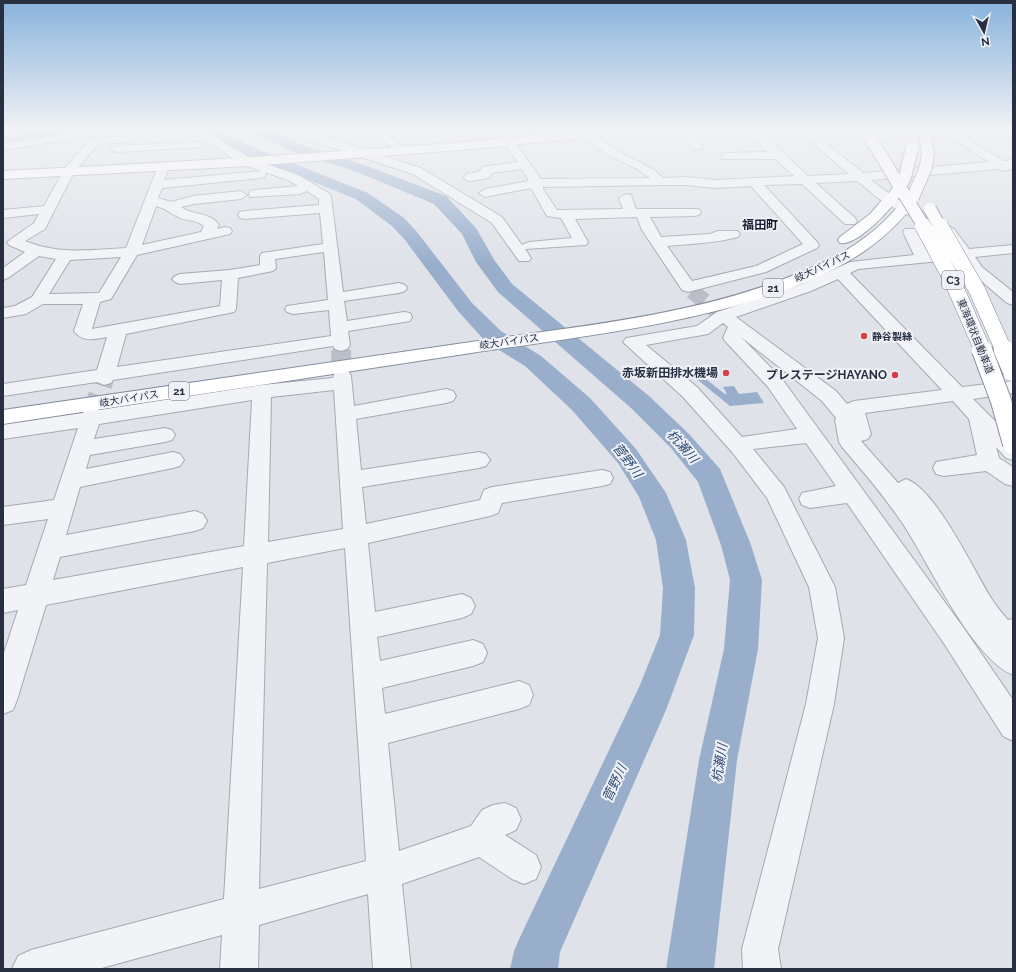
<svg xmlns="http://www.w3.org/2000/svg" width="1016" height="972" font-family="Raleway,'Noto Sans JP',sans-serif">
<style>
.water{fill:#98aecb}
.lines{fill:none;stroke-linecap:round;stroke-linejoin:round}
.river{fill:#98aecb;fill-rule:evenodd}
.minor-tunnel-far1{stroke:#babec7;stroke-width:16;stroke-dasharray:16 8;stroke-linecap:butt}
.minor-tunnel{stroke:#babec7;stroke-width:20;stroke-dasharray:20 10;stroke-linecap:butt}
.minor-casing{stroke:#a4a9b3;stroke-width:2}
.major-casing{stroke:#9ea6b5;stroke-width:2}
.highway-casing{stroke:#868fa0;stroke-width:2}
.minor{fill:#f2f3f7;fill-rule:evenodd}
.major{fill:#fff;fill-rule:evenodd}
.highway{fill:#fff;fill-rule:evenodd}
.highway-bridge-far2-casing{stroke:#868fa0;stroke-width:14;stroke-linecap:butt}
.highway-bridge-far1-casing{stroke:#868fa0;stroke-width:17;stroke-linecap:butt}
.highway-bridge-casing{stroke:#868fa0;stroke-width:22;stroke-linecap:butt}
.highway-bridge-far2{stroke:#fff;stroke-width:12}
.highway-bridge-far1{stroke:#fff;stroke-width:16}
.highway-bridge{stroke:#fff;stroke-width:20}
.poi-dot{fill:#d53d4b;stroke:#eff1f6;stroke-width:1.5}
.labels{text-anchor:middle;stroke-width:4;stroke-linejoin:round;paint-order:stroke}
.far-street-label{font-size:10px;fill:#272f41;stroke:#eff1f6}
.far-poi-label{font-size:10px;font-weight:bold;fill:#272f41;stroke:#eff1f6;text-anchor:start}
.shield{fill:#eff1f6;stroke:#636977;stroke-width:1}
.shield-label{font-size:11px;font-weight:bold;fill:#272f41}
.far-quarter-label{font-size:12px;font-weight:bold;fill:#192032;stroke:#eff1f6}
.poi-label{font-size:12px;font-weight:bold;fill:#272f41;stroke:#eff1f6;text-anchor:end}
.water-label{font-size:13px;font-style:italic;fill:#2f4b77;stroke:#eff1f6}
</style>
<rect width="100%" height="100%" fill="#dfe2e9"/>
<path class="water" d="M702,371L707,380L725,394H727L723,387L734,386L739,394L757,392L764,403L730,406L688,372Z"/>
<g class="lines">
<path class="river" d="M46,129H75L68,133L3,146V138Z
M195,129H214L257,149L368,193L404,218L417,232L472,303L501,331L541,356L590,398L636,449L666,493L686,540L695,588L694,635L666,710L560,952L558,969H510L514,951L521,935L640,685L660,635L663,588L656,540L639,497L618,463L572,410L525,366L485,341L458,311L405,240L392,226L356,199L247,155L197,132Z
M251,129H269L299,144L367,166L446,196L476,228L495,261L512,284L649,396L689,434L720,469L751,545L762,580L758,649L737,760L714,969H666L699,760L724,649L730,580L721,545L698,482L671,448L631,408L498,292L476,262L462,234L434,204L357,172L289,150L253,132Z"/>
<path class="minor-tunnel-far1" d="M692,291L718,312
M341,345V351"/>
<path class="minor-tunnel" d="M341,350L342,376
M92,414L104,379"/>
<defs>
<path id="minor" d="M95,129L116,130L111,133L3,150V144Z
M177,129H195L208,133L252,159L298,175L330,194L331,197L343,292L399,283L405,285L407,288L405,291L399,293L344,301L347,321L404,312L410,313L412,317L410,321L404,322L348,331L350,345L347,349L341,351L335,349L333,346L113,380L111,383L104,385L97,382L3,396V384L97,370L107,337C95,339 83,343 74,331L83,304H43L26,314L3,318V308L15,306L32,297L56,259L39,256L8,278L3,280V268L25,252L9,245L7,242L34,223L39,214L3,218V210L44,206L65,168L91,139L95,138L132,136L138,139L132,142L98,144L74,172L45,229L25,241C59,255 90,250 126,248L159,164H167L169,167L164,180L261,171L244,165L200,137L178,131ZM265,172L290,181L298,186L255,190L250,191L249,194L250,197L300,194L307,191L319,199V205L245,211L240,212L238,215L240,218L245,219L320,213L323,244L262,253L260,256V265L230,270L180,274L175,276L172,279L175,282L180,284L222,280L220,306L92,329L100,302L111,299L137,255L230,234L232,231L230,228L225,227L217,229L219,225C209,211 193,216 181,207L194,204L241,199L247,195L241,191L193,196L171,202L158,198L162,188L260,178L264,177L266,174ZM156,206C165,208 170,213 178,217C187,222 193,218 204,226L201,232L142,245ZM324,252L328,300L287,306L285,309L287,312L293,314L329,310L331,336L117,367L126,334L234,312L236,309L238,278L273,271L276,268L275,259ZM121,257L99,293L49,294L70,260Z
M286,129H300L421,168L502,217L522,245L529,242L572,238L561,218L547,216L531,188L485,197L479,193L485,189L529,181L522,169L492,173L489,178L470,181L466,180L464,177L466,174L479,172L482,167L518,162L500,137L488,129H502L508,133L541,179L650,178C630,161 600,157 584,135L590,132L625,155L653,169L663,178L685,177L716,180L794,176L775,159H722L720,157L726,153L768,152L745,129H757L808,176L849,174L796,129H808L863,173L989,162L938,129H951L1004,161L1013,160V168L1005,171L999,169L871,180L895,198L937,218L954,229L969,249L1013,245V253L975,257L982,267L1013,292V305L1007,303L972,273L961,259L858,269L850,273L962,387L1013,381V393L973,399L1013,439V460L1006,458L996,447L999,458L1013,467V486L1005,484L986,471L944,476L936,474L933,468L936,462L977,455L969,419L953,401L865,413L871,434L868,439L861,441L898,483L906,479C936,489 974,571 991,598C996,606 1002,613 1008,620L1013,619V675C970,657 928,560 901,521C883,495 863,471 842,447L839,442L835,420L836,418L822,401L741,337L782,379L963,627L1013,700V741L1003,736L945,645L847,503L810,508L802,505L799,499L802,493L836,486L806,443L753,449L784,487L831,579L835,587L844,638L834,704L778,949L781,969H743L742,949L806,704L818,638L809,587L767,498L732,452L683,397L623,342L626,338L632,337L697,326L717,312L799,285L850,262L914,255L903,232L905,229H915L928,253L956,250C937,223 914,220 887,204C876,198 867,188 857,181L816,183L855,218L857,221L855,224H845L802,184L764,185L817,242L819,245L817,248L766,272L688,292L682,290L642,230L637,217L575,219L588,242L586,245L525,249L531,258L529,261H519L492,223L413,174L297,136ZM663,185H685L716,188L751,186L803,244L756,266L692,281L667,246C691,244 715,243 738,237L740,234L738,231H718L710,234L661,237L650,217L694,216L699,215L701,212L699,209H636L631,195L626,194L619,198L623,209L557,210L543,189V187ZM838,279L942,390L854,401L847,404L836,391L736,317L811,291ZM723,323L728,327L723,338L726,342L768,387L797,429L742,437L697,387L646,345L708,334Z
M370,129H382L407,150L405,152H397Z
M677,129H688L703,147L701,149H693Z
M198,142L202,143L204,145L202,147L116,152L110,149L116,146Z
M342,370L349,372L351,376L354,406L446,389L453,391L456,396L453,401L446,403L356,419L361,470L479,452L486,454L490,460L486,466L479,468L362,487L366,524L480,500L484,490L492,487L602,470L610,472L613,478L610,484L602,486L502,503L498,513L490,516L368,543L375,612L462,594L471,598L475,606L471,614L462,618L377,637L380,661L473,640L483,644L487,653L483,662L473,666L382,688L385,714L519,681L529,685L533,695L529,705L519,709L388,743L399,851L471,826L482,810L493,805L505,803L516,808L521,819L516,830L505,835L536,855L541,867L536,879L524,884L512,879L479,857L402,884L411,969H373L368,894L259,925L258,969H220L222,935L98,969H12L18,956L31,950L224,899L243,567L46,605L17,700L13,710L3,714V656L18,610L3,613V589L26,585L48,519L3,525V507L54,500L78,428L3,439V425L83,413L85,409L92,407L100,410L262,385L333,378L335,372ZM334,390L343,529L268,542L271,397ZM252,400L244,546L53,580L60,557L195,531L203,528L207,521L203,514L195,511L66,535L80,487L173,468L180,466L184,460L180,454L173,452L86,469L90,455L165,442L172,440L175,435L172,430L165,428L94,439L99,424ZM345,548L366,861L259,889L267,563Z"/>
<path id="major" d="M606,129H647L642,132L461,150L248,166L3,179V171C204,161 405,149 606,129Z"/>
<path id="highway" d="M918,129H929L934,152L932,154L928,155L922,152Z
M897,188L903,192C894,206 857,247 840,243L838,240L840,237L870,214L892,189Z
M913,193L919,197C888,241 850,264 801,284C700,324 578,337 471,353C315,377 159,400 3,424V410C157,388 310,365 464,343C571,327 688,317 789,277C839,258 876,237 908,194Z"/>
</defs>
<use href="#minor" class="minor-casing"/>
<use href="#major" class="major-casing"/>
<use href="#highway" class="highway-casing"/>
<use href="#minor" class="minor"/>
<use href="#major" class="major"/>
<use href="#highway" class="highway"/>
<defs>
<path id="highway-bridge-far2" d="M865,129L924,227
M897,192L905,177L912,148
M913,197L926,167L928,152
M930,209L940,227"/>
<path id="highway-bridge-far1" d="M923,226L952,280L983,351
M940,226L977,290L1004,351"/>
<path id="highway-bridge" d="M982,350L1001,401L1013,444
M1004,350L1013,371"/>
</defs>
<use href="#highway-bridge-far2" class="highway-bridge-far2-casing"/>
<use href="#highway-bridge-far1" class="highway-bridge-far1-casing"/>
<use href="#highway-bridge" class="highway-bridge-casing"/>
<use href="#highway-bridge-far2" class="highway-bridge-far2"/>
<use href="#highway-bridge-far1" class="highway-bridge-far1"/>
<use href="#highway-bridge" class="highway-bridge"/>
</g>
<linearGradient id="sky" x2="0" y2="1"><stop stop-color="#88b2dc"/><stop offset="0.49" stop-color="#f1f2f5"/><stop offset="1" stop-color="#f1f2f5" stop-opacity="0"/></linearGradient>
<rect width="1016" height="265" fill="url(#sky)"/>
<g class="poi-dot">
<circle cx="864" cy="336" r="4"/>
<circle cx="726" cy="373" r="4"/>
<circle cx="895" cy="375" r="4"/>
</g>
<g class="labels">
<g class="far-street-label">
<text transform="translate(822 266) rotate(-25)" y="4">岐大バイパス</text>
<text transform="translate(976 336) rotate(68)" y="4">東海環状自動車道</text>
<text transform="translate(509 341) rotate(-8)" y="4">岐大バイパス</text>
<text transform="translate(129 398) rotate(-9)" y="4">岐大バイパス</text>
</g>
<g class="far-poi-label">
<text x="872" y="340">静谷製絲</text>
</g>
<g class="shield">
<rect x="942" y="271" width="22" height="18" rx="3"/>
<rect x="763" y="279" width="20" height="18" rx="3"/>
<rect x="169" y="382" width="20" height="18" rx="3"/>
</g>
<g class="shield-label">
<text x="953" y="284">C3</text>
<text x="773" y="292">21</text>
<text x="179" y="395">21</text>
</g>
<g class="far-quarter-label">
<text x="760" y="229">福田町</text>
</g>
<g class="poi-label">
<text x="718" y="377">赤坂新田排水機場</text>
<text x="887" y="379">プレステージHAYANO</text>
</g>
<g class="water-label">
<text transform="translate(683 446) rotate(48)" y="5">杭瀬川</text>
<text transform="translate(628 460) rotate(53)" y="5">菅野川</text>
<text transform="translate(719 763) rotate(-81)" y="5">杭瀬川</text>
<text transform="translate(614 783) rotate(-65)" y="5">菅野川</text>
</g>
</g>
<rect width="1016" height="972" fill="none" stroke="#272f41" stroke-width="8"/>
<g transform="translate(984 32) rotate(172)" stroke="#eff1f6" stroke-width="3" paint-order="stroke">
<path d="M0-3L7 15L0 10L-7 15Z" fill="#272f41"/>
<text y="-6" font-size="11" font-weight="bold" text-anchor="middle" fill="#272f41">N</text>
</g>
</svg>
